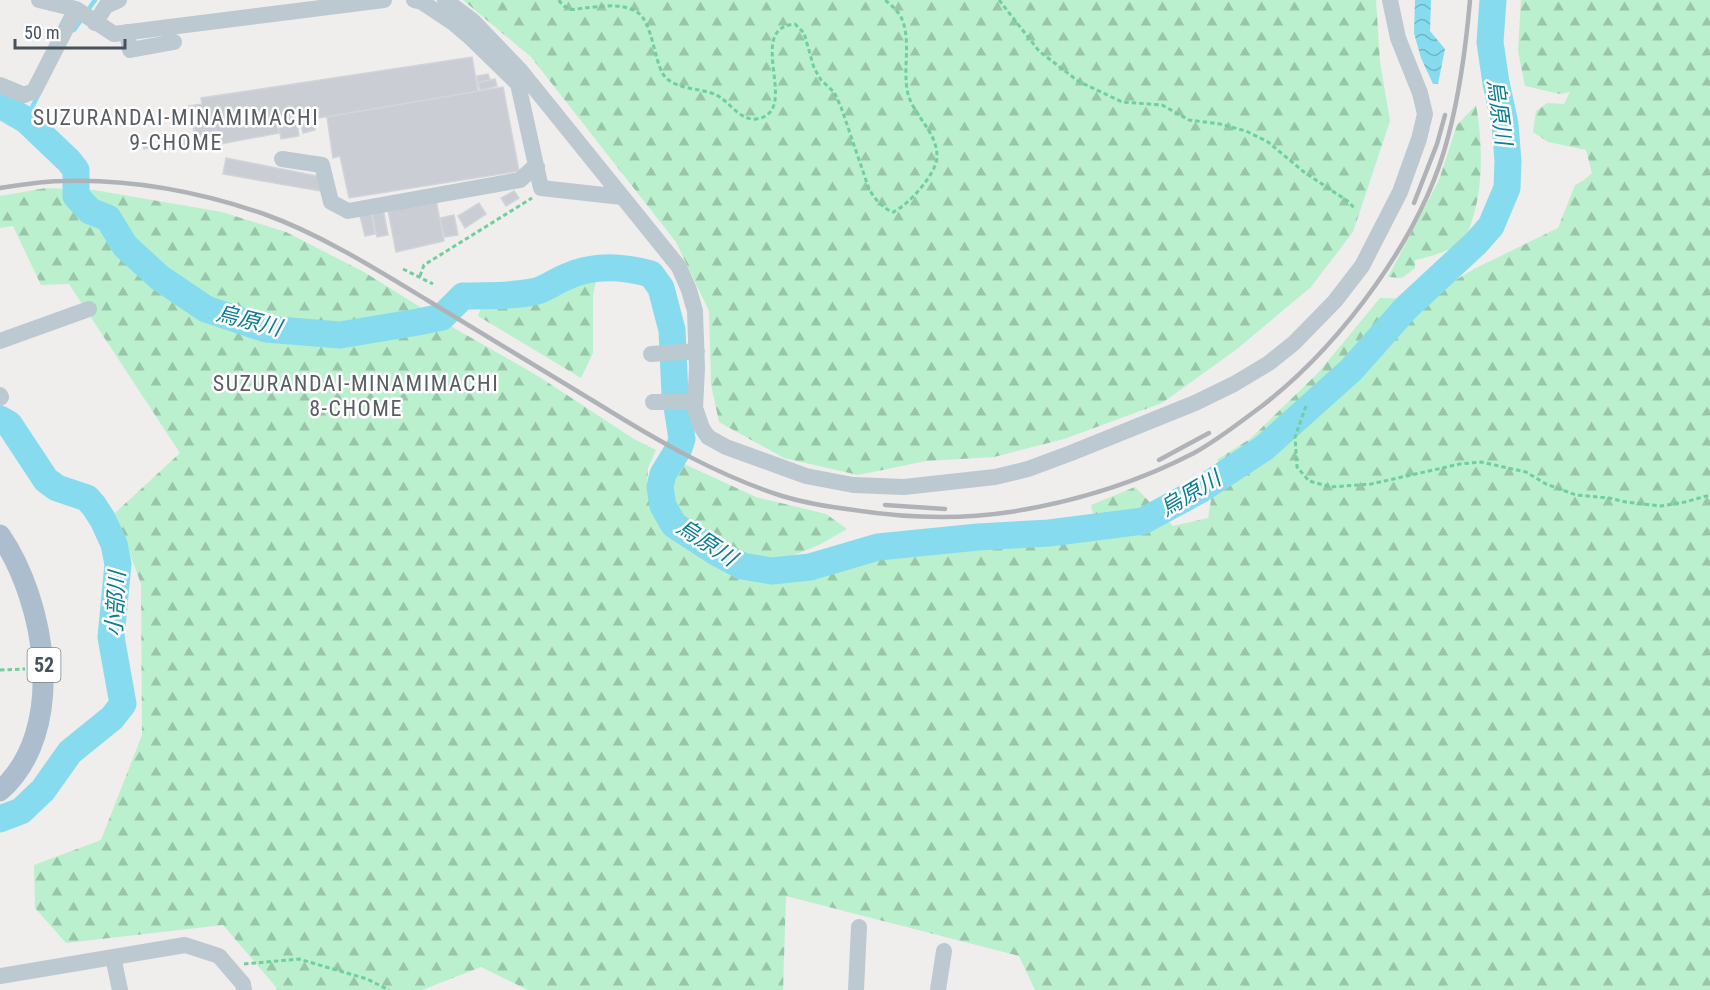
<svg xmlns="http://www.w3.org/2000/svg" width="1710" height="990" font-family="'Roboto Condensed','Noto Sans JP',sans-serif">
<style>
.forest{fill:url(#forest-firs)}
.water{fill:url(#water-waves)}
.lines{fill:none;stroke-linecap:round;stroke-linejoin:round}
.stream{stroke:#86dcee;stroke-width:4.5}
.river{stroke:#86dcee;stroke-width:27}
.building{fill:#cacdd3;stroke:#d1d4d9;stroke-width:1.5}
.path{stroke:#71ce9d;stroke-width:3;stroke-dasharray:4.5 3;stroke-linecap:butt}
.minor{stroke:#bdc9d0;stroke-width:16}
.major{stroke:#acbecd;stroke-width:21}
.rail{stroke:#afb3b8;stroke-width:4.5}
.labels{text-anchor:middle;stroke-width:5;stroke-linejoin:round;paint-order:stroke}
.shield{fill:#fff;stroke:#7d868c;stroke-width:1.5}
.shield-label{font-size:20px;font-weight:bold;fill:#45525b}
.water-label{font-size:22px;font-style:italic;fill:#0a7c94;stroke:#fff}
.neighbourhood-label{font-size:22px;letter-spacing:1.5px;fill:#5a5e63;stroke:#fff}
</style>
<defs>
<pattern id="forest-firs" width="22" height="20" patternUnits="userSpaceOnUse" patternTransform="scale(1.5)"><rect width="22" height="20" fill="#baf0cd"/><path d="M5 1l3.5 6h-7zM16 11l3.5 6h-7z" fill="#99c5a9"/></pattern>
<pattern id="water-waves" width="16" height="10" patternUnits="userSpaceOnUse" patternTransform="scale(1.5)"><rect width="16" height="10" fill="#86dcee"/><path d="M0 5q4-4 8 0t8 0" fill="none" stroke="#6fb5c4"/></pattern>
</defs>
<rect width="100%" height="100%" fill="#f0eded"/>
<path class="forest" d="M463,0H1376L1380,62L1390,121L1353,232L1311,287L1237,349L1162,403L1064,439L994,457L926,461L858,475L784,458L719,422L711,384L709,311L676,242L531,57Z
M1521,0H1710V990H1035L1019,956L786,896L783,990H528L481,967L422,990H276V987L223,925L66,943L35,908L34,865L101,840L142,735L141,584L115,513L180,453L69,284L41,285L13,226L0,228V196L46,188L94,190L222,212L286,232L364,272L454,328L538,376L634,439L656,450L648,468L647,485L651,505L665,519L670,509L671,479L680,462L756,497L826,514L847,529L819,545L782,560L783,580L889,540L970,530L1097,533L1091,505L1135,487L1173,526L1208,518L1218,459L1250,439L1319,372L1380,298L1424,299L1474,269L1558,228L1575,185L1584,180L1592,173L1586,150L1548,142L1533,132L1536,111L1547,103L1564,104L1570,92L1560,94L1525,86L1518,51Z
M1476,105C1483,145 1484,191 1469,229C1467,233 1466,238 1462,241C1449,252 1432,256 1415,260V268L1402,278L1388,277L1439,180L1457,125Z
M572,280L596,281L593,295V353L581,378L478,316L483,303L501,309L535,302Z"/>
<path class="water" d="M1415,0H1431L1430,31L1445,49L1438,84H1433L1421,58L1414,33Z"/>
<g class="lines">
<path class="stream" d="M74,30L95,0
M26,120L38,95"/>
<path class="river" d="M0,105L26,120L69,161L76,170V196L90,211L108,218L125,246L160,278L206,309L266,329L340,335L418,322L442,317L463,296C488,295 512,297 537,291C547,288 556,281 566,277C593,264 622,266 651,274L661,288L672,330L675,394L682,439L679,448L663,474L660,487L663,506L674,525L714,551L742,566L772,571L810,567L878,547L978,537L1049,533L1143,521L1200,490L1264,448L1351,370L1406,308L1476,243L1491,226L1507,188L1508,161L1505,124L1496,83L1490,42L1493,0
M0,419L9,424L46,480L57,488L87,498L94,506L103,520L114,544L118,564L111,637L123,704L112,718L70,752L43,790L21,811L0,819"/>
</g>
<path class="building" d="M472,57L478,91L277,125L279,133L204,147L202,136L195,137L189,106L202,104L201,98Z
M488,74L490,80L478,82L477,76Z
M495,79L497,86L480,90L478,83Z
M503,87L519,171L349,198L340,156L333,158L327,117Z
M313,122L315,130L303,133L301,124Z
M297,123L299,136L281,139L279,127Z
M188,137L190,145L170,148L168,140Z
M152,140L154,147L144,149L142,142Z
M226,158L322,177L320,191L223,174Z
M514,191L519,198L506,206L501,198Z
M436,200L444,241L396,252L388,210Z
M479,203L486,214L465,228L458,216Z
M383,209L388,235L377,237L372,213Z
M371,213L375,234L365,236L360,216Z
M454,215L458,235L445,237L440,218Z"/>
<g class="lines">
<path class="path" d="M559,0C561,4 565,7 569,9C573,10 578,9 583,8C600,7 621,2 637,12C652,21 654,59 663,74C672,89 699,88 714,94C728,99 739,121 756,119C803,113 743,28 795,24L804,33L814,68L821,80L834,92L841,107L869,189C875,199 882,208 893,212C908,206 938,172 937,156C937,132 914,116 908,94C902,70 912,39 901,17C897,10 891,5 885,0
M999,0L1039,51L1078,81L1122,102L1162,105L1189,120L1220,124L1246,131L1268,142L1304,172L1349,202L1354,208
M403,269L433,284
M420,276L424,265L532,198
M1306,406L1295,437L1297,467L1309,481L1331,487L1371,484L1460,464L1481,462L1526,472L1546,484L1576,495L1609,498L1626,502L1661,506L1685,502L1710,495
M0,670L25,669
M244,964L299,959L367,979L389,990"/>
<path class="minor" d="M39,0L76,9L114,34L384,0
M414,0L422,2L452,22L472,39L518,84L541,188L622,197
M445,0L473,21L520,70L679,267L689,290L695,311L697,368L695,408L702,428L708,437L726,447L806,476L853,485L904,487L995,477L1028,469L1071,453L1195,403L1234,384L1269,363L1294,343L1335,301L1362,266L1400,192L1419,139L1425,114L1420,93L1398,38L1390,0
M95,23L106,6L119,0
M127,32L130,50L174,42
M0,85L24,95L34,91L76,9
M282,159L322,165L331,202L348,211L520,180L532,169L537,167
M0,341L89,309
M651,354L697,351
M0,395L1,397L0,398
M653,402H694
M113,957L120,990
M0,976L185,945L219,956L243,984L244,990
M856,990L859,927
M938,990L944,951"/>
<path class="major" d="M0,535C46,602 68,731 0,791"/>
<path class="rail" d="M0,188C21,185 43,181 64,181C132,179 200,192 264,214C320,234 376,269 427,300C484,335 543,370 600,405C658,441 717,475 782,496C805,503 829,507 854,510C906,518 958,520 1010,512C1074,502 1136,483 1194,453C1218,440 1240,422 1262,406C1342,344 1423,235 1448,137C1460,92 1466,46 1470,0
M1414,203L1437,144L1445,115
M1159,460L1209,433
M885,505L945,509"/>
</g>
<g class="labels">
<rect class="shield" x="27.5" y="648" width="33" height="34" rx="4.5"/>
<g class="shield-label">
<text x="44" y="672">52</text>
</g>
<g class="water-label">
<text transform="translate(1500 112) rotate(82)" y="8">烏原川</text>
<text transform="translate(249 320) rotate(14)" y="8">烏原川</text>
<text transform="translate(1190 493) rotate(-31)" y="8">烏原川</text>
<text transform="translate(707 542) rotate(33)" y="8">烏原川</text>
<text transform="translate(115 604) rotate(-87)" y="8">小部川</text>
</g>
<g class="neighbourhood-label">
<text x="176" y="125">SUZURANDAI-MINAMIMACHI<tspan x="176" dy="25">9-CHOME</tspan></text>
<text x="356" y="391">SUZURANDAI-MINAMIMACHI<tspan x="356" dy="25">8-CHOME</tspan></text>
</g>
</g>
<path d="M15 39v9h110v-9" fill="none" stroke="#45525b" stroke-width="3"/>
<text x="24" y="39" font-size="18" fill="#45525b" stroke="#ffffff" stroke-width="4.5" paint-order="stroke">50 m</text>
</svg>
